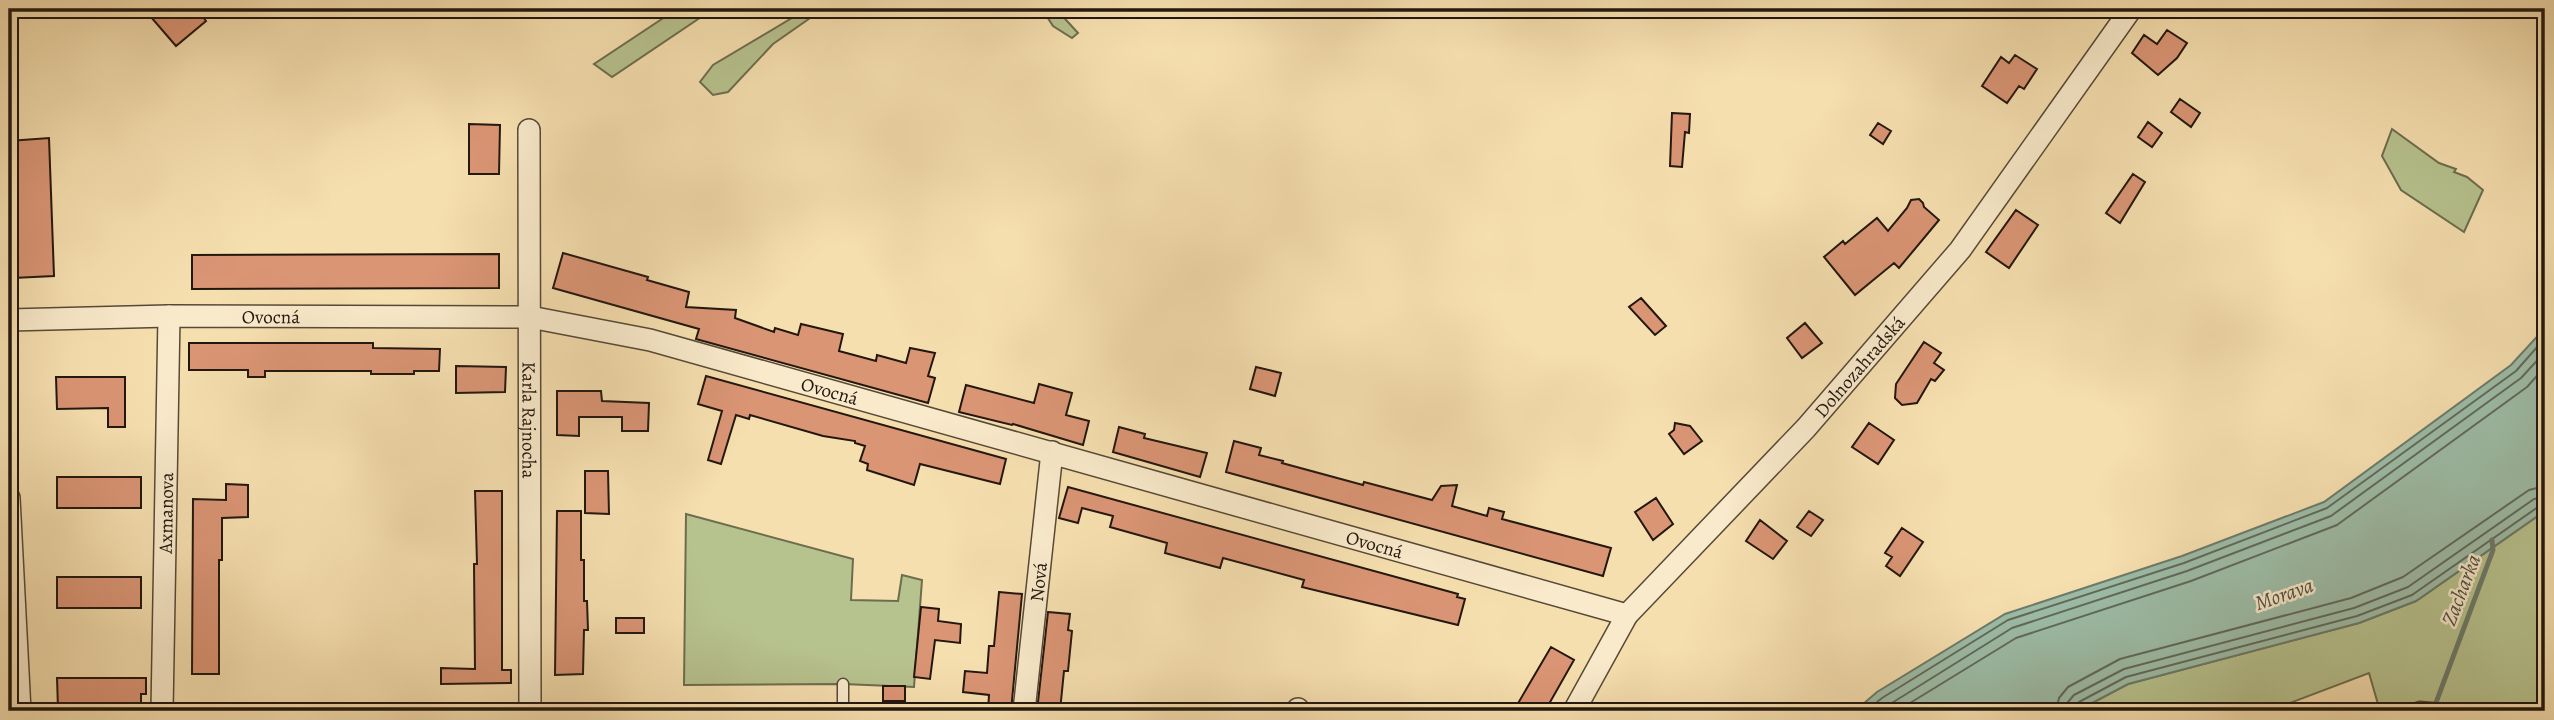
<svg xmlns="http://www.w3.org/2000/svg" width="2554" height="720" font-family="Alegreya,serif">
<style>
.green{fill:#b7c38f;stroke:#6c6d4f;stroke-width:2}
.water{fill:#9dbda8;stroke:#6c7b6b;stroke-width:2}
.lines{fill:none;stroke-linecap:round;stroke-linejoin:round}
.shore{stroke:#606a5c;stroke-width:2}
.stream{stroke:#6c7b6b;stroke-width:5}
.building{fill:#da9575;stroke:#22170f;stroke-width:2}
.service-casing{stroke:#574937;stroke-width:13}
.minor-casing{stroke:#574937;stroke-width:24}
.service{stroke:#f9eacb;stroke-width:10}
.minor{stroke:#f9eacb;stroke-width:21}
.labels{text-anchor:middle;stroke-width:5;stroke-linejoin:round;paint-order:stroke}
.street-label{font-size:19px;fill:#22170f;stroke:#f9eacb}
.water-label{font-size:21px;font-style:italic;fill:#4d5145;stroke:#f9eacb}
</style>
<rect width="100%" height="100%" fill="#f6dfaf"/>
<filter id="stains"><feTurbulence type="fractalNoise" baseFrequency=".00286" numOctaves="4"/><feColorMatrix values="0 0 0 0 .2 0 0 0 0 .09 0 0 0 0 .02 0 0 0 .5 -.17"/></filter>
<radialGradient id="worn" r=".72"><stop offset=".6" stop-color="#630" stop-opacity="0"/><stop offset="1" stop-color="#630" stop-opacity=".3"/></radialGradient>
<path class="green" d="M677,9H713L612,77L594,64Z
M807,9H823L773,44L728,92L713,95L700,82L713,65Z
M1042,9H1056L1078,33L1072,38L1053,26Z
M2392,129L2439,163L2456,169L2454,172L2467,177L2483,190L2464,232L2401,190L2382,156Z
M2545,511V702L2538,711H2380L2369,673L2269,711H2077L2128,684L2359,623L2416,601Z
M686,514L853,559L851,600L898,601L902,575L922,580L914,687L843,684L684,685Z"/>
<path class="water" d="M2545,328V511L2416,601L2359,623L2128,684L2077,711H1855L1877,692L2005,614L2182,556L2324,502L2511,365Z"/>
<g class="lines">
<path class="shore" d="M1866,711L1882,698L2008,620L2184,563L2327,508L2516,371L2545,338
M1879,711L2012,628L2187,571L2331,516L2521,378L2545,352
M1897,711L2016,638L2191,581L2337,525L2527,387L2545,367
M2056,711L2059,698L2068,687L2120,659L2351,598L2403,577L2529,490L2545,486
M2067,711L2068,702L2074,695L2124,669L2354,608L2408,587L2534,499L2545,497
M2076,711L2079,702L2126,677L2357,616L2412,595L2538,507L2545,506"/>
<path class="stream" d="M2434,708L2493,550L2492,540"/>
</g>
<path class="building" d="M144,9H197L206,21L176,46Z
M2167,30L2187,43L2177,58L2158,75L2132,53L2144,35L2157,44Z
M2015,55L2037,69L2024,89L2019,86L2007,103L1982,86L2001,57L2009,63Z
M2180,99L2200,113L2191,127L2171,112Z
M1672,113L1690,114L1689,133L1685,132L1682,167L1670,166Z
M2148,122L2162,133L2152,147L2138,137Z
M1878,123L1891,131L1883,144L1870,135Z
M469,124L500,125L499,174H469Z
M49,138L54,276L13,278L9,141Z
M2133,174L2145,182L2120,223L2106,213Z
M1919,199L1923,203L1924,207L1939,220L1899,268L1894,263L1855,295L1824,257L1843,241L1845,244L1877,218L1888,231L1907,208L1911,200Z
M2016,210L2038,225L2009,268L1986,252Z
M563,253L648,277L647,280L689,292L686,307L736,310L735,318L774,332L775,328L798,335L801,324L843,334L839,351L876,361L877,355L906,363L910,348L935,353L928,376L935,378L928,403L696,339L699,329L553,288Z
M499,254V288L192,289V255Z
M1641,298L1666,326L1655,335L1629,307Z
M1805,323L1822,343L1802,358L1787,338Z
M1924,342L1941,353L1934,363L1944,370L1935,381L1931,379L1917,403L1902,405L1895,398L1896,384Z
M189,343H373V348L440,349L439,371H414V374H371V371H265V377H248V370H189Z
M456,366L506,367L505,392L456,393Z
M1256,367L1281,373L1275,396L1250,389Z
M706,376L1006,459L1000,484L920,464L914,485L867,470L868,464L860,461L865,446L855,443V441L823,436L750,415L749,419L736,415L721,464L708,460L722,411L698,404Z
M56,377H125V427H108V408L57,409Z
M1039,384L1072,393L1066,415L1089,421L1083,445L1013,424L1012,425L959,412L966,385L1034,403Z
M557,391H601L602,401L649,403L648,431H622V417H579V436L557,435Z
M1675,423L1690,426L1702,441L1684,454L1669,434L1674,430Z
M1869,423L1894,440L1878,464L1852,447Z
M1119,427L1145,434L1144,438L1207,453L1200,477L1113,452Z
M1234,441L1261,448L1259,455L1283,461L1282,463L1363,485L1364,482L1432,500L1441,486L1457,485L1452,506L1487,516L1489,508L1504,512L1502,519L1611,548L1603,576L1226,472Z
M585,471H608L609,514L585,513Z
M57,477H141V508H57Z
M226,484L248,485V517L222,518V560H219V674H192L193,499L226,500Z
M1068,487L1458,594L1457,597L1465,599L1458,625L1302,587L1304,580L1223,558L1220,568L1165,553L1167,543L1110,527L1113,516L1082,508L1078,523L1059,518Z
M475,491H502V670H511V683L441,684V668L475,669L474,564H477Z
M1656,498L1673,524L1653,540L1635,512Z
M557,511H581V560H584V601H587L588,630H584L583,674L555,675Z
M1809,511L1823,520L1811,536L1797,527Z
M1760,520L1787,541L1773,559L1746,541Z
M1902,528L1923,542L1900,576L1886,566L1892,557L1885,553Z
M57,577H141V608H57Z
M999,592L1022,594L1011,711H988L989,695L963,692L965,671L987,673L989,646H994Z
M921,607L939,609L938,621L961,624L960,643L935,640L930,679L914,677Z
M1048,612L1070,614L1068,630L1072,631L1068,671H1064L1060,711H1037Z
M616,618H644V633H616Z
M1551,647L1574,660L1545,711H1516L1517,705Z
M57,678H146V694H141V710L58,709Z
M883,686H905V701H883Z"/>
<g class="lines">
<defs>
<path id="service" d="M843,711V684
M2408,711L2420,707L2465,711
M2538,711L2545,703"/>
<g id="minor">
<path id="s1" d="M529,130L530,711"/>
<path id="s2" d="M9,320L169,316L530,317L650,340L1627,615"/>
<path d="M9,498L20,711"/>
<path id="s3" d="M162,711L169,316"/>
<path id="s4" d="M1024,711L1052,452"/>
<path d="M1297,711L1298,709"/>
<path id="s5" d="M1574,711L1627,615L1806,428L1960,250L2131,9"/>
</g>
</defs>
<use href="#service" class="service-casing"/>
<use href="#minor" class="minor-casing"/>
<use href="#service" class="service"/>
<use href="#minor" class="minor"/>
</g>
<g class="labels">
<g class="street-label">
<text dy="7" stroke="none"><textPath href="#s2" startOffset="262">Ovocná</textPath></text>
<text dy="7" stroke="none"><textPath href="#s5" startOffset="450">Dolnozahradská</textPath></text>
<text dy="7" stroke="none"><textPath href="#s2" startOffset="830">Ovocná</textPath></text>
<text dy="7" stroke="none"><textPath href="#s1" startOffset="290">Karla Rajnocha</textPath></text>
<text dy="7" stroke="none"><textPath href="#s3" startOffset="198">Axmanova</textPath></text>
<text dy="7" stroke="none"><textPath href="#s2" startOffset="1396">Ovocná</textPath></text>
<text dy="7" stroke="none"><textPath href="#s4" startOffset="130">Nová</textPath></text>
</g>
<g class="water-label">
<text transform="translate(2461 590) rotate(-69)" y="7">Zacharka</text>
<text transform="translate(2284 594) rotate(-19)" y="7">Morava</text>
</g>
</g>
<rect width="2554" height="720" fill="none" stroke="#f6dfaf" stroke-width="35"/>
<rect x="10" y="10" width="2533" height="699" fill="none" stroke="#22170f" stroke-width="3.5"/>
<rect x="18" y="18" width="2519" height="685" fill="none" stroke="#22170f" stroke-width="2"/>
<rect width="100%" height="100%" filter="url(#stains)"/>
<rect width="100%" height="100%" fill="url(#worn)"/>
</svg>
